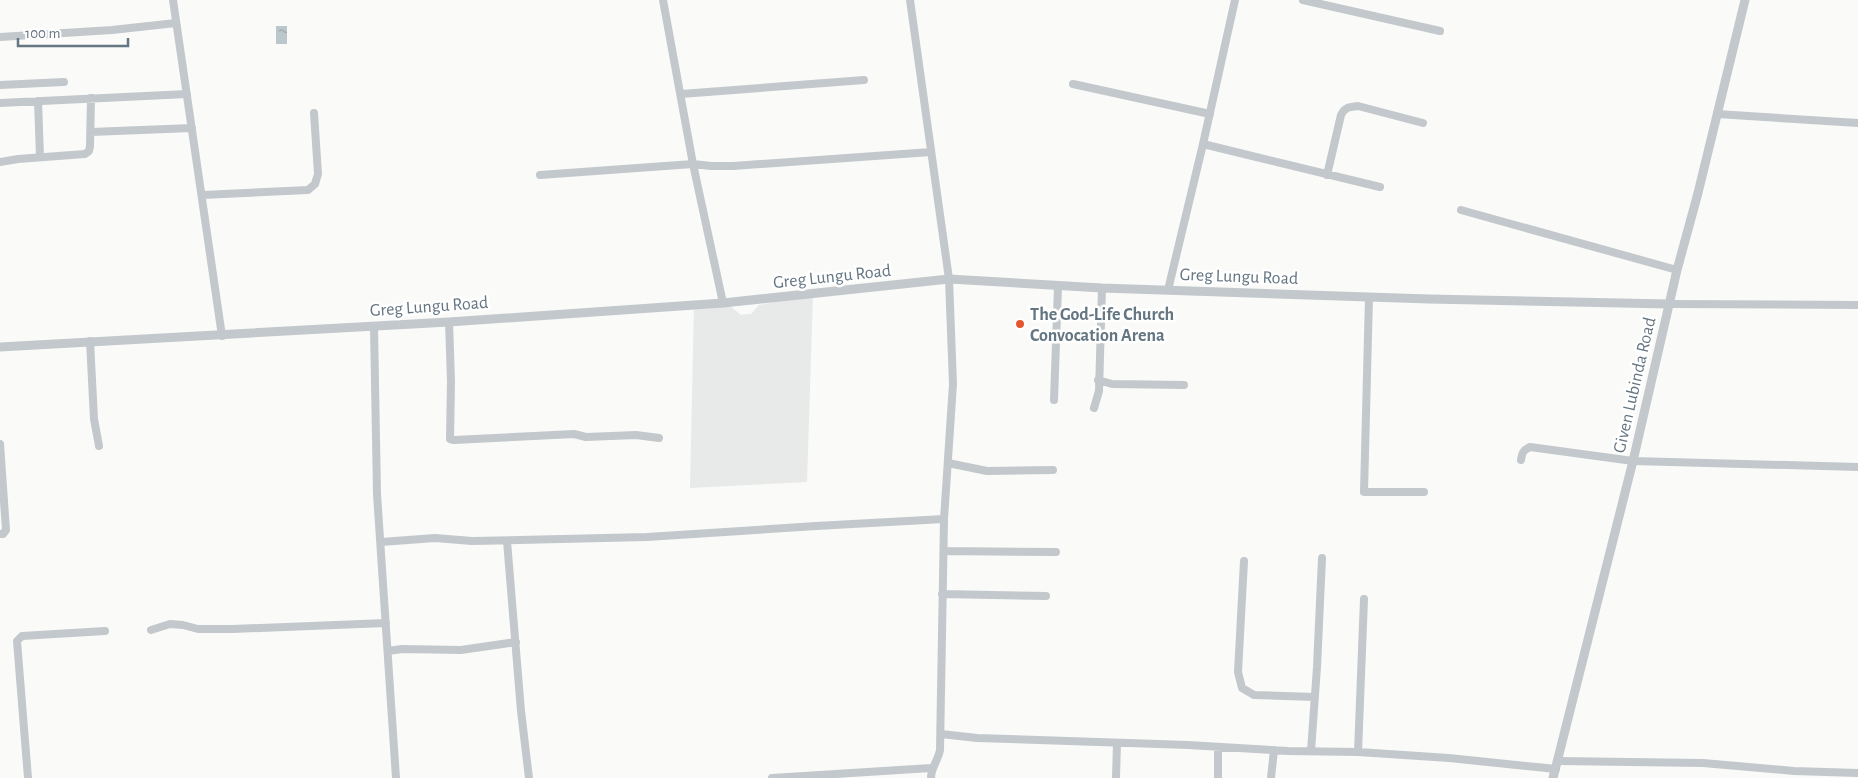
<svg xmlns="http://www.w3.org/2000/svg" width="1858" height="778" font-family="'Alegreya Sans',sans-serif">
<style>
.built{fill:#e8e9e9}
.water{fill:url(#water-ripples)}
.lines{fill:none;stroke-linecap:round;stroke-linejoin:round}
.minor{stroke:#c3c8cc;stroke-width:8}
.tertiary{stroke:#c3c8cc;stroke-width:9}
.poi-dot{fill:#e4572e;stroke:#fff;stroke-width:2}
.labels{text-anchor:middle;stroke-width:5;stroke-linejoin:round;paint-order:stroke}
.street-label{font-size:18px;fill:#657683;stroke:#fff}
.poi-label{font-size:18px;font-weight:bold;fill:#657683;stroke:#fff;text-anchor:start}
</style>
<defs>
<pattern id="water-ripples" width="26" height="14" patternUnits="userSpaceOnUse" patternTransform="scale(1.25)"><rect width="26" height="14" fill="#bbc7cb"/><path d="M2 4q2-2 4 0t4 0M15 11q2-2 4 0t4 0" fill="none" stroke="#9ca6aa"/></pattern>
</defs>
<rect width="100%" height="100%" fill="#fafaf8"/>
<path class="built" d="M813,295L807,482L690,488L694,303L730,306L741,315L746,314H751L759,305Z"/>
<path class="water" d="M276,26H287V44H276Z"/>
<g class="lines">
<path class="minor" d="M173,0L222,336
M663,0L693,164L723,303
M910,0L949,279L953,384L944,519L940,750C938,761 931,767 931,778
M1303,0L1440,31
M0,37L112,30L176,23
M1073,84L1210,114
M0,85L64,82
M681,94L864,80
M38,101L40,157
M0,103L187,94
M1717,114L1858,123
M91,132L192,128
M1203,144L1380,187
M0,162L18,159L85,154L89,151L90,146L91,98
M540,175L693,164L711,166H733L931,152
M1327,175L1341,115C1345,107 1349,107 1358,106L1423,123
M203,195L308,190L315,184L318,174L314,113
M1461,210L1677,270
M1168,290L1203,144L1235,0
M1369,297L1364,492H1424
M1669,304L1858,305
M449,322L451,381L450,439L454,440L574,434L586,437L636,435L659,438
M374,326L377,494L396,778
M90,341L94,419L99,446
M1098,380L1112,384L1184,385
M1054,400L1058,286
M1094,408L1099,391L1102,288
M0,444L6,530L3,534H0
M1521,460C1522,453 1523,450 1530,447L1633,461L1858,467
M948,463L987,471L1053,470
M507,541L521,711L529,778
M381,542L435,538L472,541L647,537L816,526L944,519
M944,551L1056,552
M1244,561L1238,672L1242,688L1254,695L1315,697
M942,594L1046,596
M151,630L170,624L183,625L198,629H233L386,623
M388,651L402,649L461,650L516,642
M941,734L977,738L1188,745L1288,751L1358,752L1449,758L1556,769
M1311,751L1317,667L1322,558
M1358,752L1364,599
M1558,761L1703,763L1794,771L1858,773
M28,778L17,641L22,636L105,631
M772,778L931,768
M1116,778L1117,743
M1218,778V747
M1271,778L1274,750"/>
<path class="tertiary" d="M0,347L449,322L723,303L949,279L1102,288L1429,299L1669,304
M1553,778L1633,461L1677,270L1698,193L1745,0"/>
</g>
<circle class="poi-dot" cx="1020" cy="324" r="5"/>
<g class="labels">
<g class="street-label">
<text transform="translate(832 276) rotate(-6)" y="6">Greg Lungu Road</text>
<text transform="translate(1239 276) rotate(2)" y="6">Greg Lungu Road</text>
<text transform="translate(429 306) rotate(-4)" y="6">Greg Lungu Road</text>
<text transform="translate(1634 385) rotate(-77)" y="6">Given Lubinda Road</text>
</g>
<g class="poi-label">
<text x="1030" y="320">The God-Life Church<tspan x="1030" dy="21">Convocation Arena</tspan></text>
</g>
</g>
<path d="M18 38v8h110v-8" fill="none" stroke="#657683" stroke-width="2.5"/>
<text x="25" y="38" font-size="15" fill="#657683" stroke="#ffffff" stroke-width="4" paint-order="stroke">100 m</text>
</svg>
